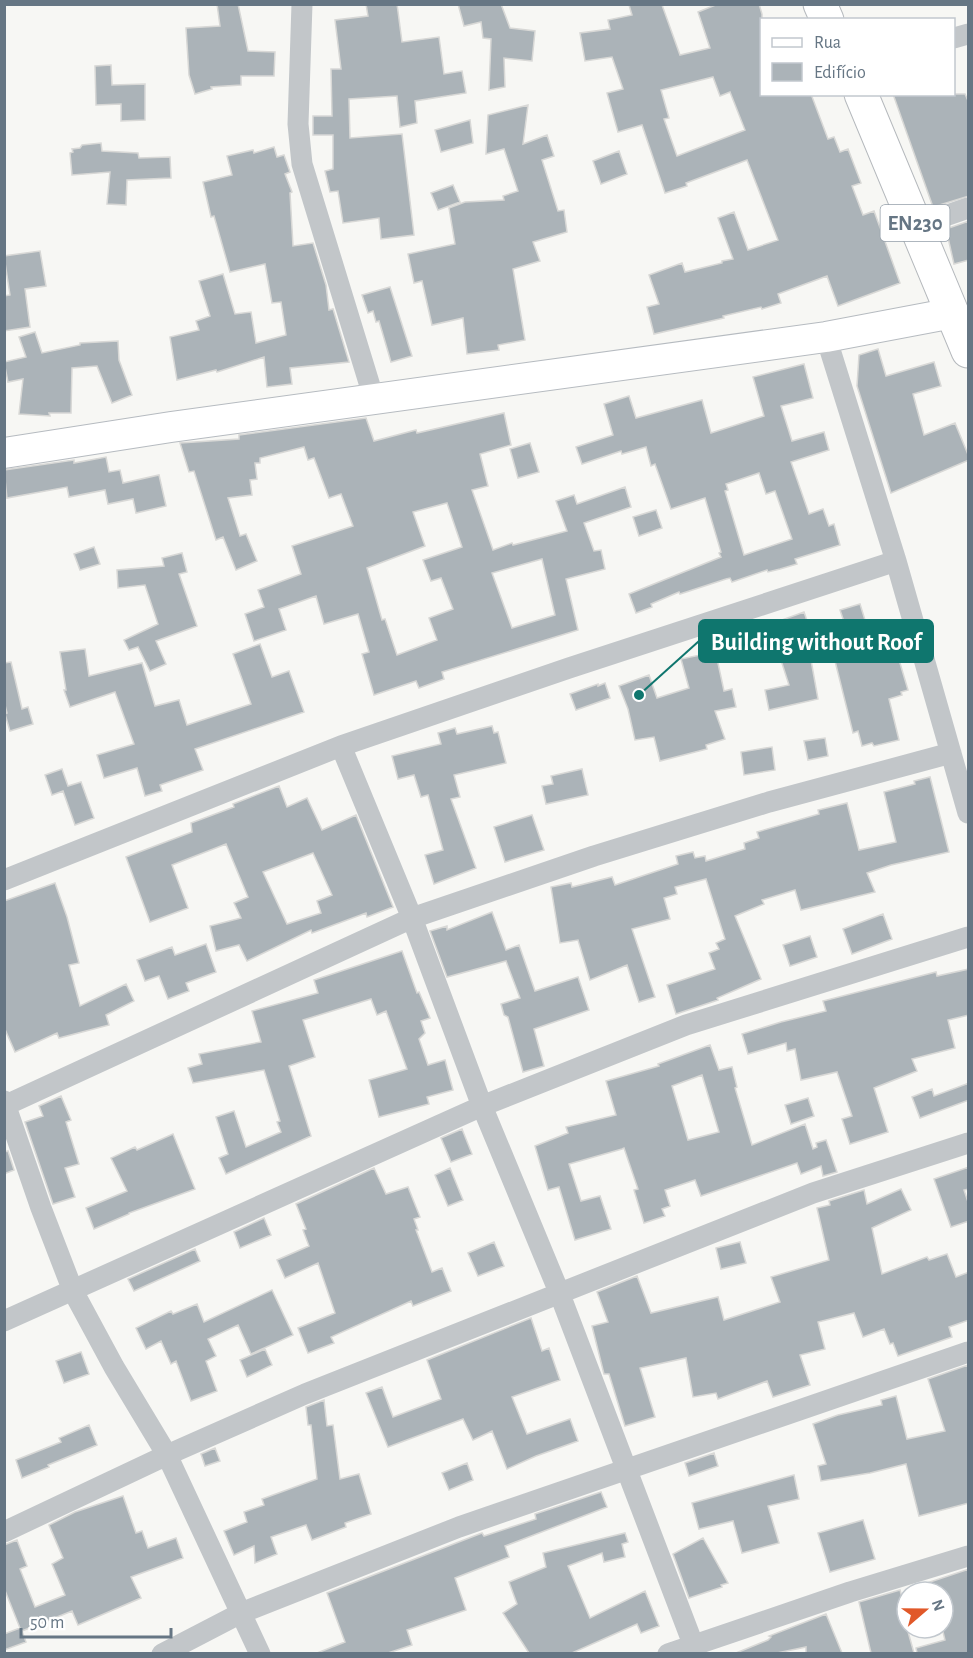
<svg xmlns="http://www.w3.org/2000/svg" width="973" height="1658" font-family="'Alegreya Sans',sans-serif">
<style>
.building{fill:#abb3b8;stroke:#d8d8d6;stroke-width:1.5;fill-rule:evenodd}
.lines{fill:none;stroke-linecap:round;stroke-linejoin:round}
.secondary-casing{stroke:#b6bbc0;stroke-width:32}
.primary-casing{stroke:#b5b9bd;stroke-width:35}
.street{stroke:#c2c6c9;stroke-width:21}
.secondary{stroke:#fff;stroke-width:30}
.primary{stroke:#fff;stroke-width:33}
.labels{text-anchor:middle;stroke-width:6;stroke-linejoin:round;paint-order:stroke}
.shield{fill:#fff;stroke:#949fa9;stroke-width:1.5}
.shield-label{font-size:21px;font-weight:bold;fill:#667684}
.leader{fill:none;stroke:#0f766e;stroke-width:2}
.callout-dot{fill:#0f766e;stroke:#fff;stroke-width:2}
.callout{fill:#0f766e;stroke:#0f766e;stroke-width:2}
.callout-label{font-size:24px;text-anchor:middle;font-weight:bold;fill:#fff}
</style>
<rect width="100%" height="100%" fill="#f7f7f4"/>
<path class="building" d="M217,4H238L248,51L275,52L274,76H241V85L211,87L212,89L195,94L189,75L186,28L220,26Z
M366,4H397L402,42L439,37L444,74L462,71L466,93L415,101L417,123L400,127L397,96L349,99L350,138L402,134L414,235L381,239L379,218L343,223L338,191L330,192L325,171L333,169V135H313V116H332L331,69H341L335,20L368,16Z
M458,4H501L510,28L535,31L532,61L504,58L505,87L489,90L491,39L483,38L481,22L464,26Z
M718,4H759L762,14V94H811L828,139L834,137L840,152L848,149L861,183L852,186L863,215L874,211L900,283L838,306L827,276L778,294L781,303L762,309L761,307L723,316L724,318L654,334L647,307L659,304L649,275L682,263L685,272L722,263V261L733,259L718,218L734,212L748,250L778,240L747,160L686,183L687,186L665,193L642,125L618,132L607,93L623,89L612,57L585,61L580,33L610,29L608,20L632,15L629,5H662L680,55L710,48L698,12ZM713,77L720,96L730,92L745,130L677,156L664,119L669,118L661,90Z
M111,65L112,85L145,84V120L121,121V104L96,105L95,66Z
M893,94H965L969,103V196L933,207Z
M528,105L523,144L547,135L554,156L542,160L558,211L564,210L567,232L533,242L540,261L513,269L525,340L498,345L499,350L467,354L463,318L432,325L422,281L414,283L408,254L455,244L449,208L465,202L504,200L503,196L518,191L504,149L486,154L488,115Z
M470,120L473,143L441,152L435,130Z
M101,143L102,151L138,153L139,158L170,157L171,178L127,180L126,205L107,204L110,172L72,175L70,153L73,152L72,149L80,148L82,145Z
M274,147L277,157L284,155L290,172L285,174L292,192L290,193L293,246L313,243L326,285L329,310L333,309L349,362L290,368L292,384L267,387L264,357L217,372L216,370L177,380L170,337L199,330L196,321L210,316L199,281L223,274L235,314L251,312L256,343L286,335L281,302L272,303L265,264L230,272L214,216L211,217L203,182L232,175L227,156L253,150L254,153Z
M619,151L627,174L601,184L593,161Z
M453,185L460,202L438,210L431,193Z
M969,221V260L954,264L946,229Z
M40,251L46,286L25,289L30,327L4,331V296L10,295L4,256Z
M390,287L412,356L391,362L379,321L376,322L373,311L368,313L362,295Z
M35,332L42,353L80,345V343L118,341L119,360L132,395L112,403L97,366L72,368L71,413H49L50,416L19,414L23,379L8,382L4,362L26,357L19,337Z
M878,349L886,376L934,362L941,386L913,394L924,435L955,423L969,457V460L891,493L857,386L859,355Z
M804,364L813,398L781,406L792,441L824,432L829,450L791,462L809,514L823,509L829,526L834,524L840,545L795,559L797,564L780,569L768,572L767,570L732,582L730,578L726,579L680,594L679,592L651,604L652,607L636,613L629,594L721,557L719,553L721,552L705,498L671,509L655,464L651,466L646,447L622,454L621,451L582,464L576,447L613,435L604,404L629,396L636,418L702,400L711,433L764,416L753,377ZM759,473L766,494L775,491L792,539L744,555L725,491L728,490L726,484Z
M504,413L511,445L480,454L488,486L472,490L493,550L512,543L513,545L567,531L556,501L574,495L577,504L625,487L631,507L584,523L594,551L601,550L605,569L566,579L578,630L442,672L444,679L419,688L416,681L374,695L362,654L369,652L358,614L324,624L316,596L279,609L286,630L254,641L245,614L264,607L258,590L301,574L292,546L353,526L341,494L329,498L314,458L308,460L304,447L260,458V463H255L257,479L250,480L252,495L228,498L240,536L246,534L257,561L236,570L223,537L216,540L194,471L189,472L180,443L239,439V435L366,418L374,441L416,430L417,433ZM447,503L462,547L423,560L431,581L441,578L453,609L429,618L437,640L397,655L385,619L382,620L367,568L425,546L413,512ZM542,559L555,615L512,628L492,573Z
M530,443L539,472L518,478L510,449Z
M106,457L109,472L120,470L123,483L159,475L166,506L136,513L133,499L108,504L105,490L69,497L67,487L7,498L4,470L74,460V463Z
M656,510L662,528L639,536L633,517Z
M94,547L100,564L80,570L74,554Z
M182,553L187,572L179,574L197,626L156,641L166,664L150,671L138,647L129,650L124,640L158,624L145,585L118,588L117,570L164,566L162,558Z
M860,604L874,649L894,643L908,690L901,692L902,695L889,699L899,740L874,746L872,743L862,746L858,731L853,733L834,657L854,651L840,610Z
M804,612L816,647L809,649L818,699L769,710L765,690L789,685L779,654L792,650L782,620Z
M260,644L272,677L289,671L304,712L195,749L203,770L160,785L162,791L145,796L137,768L104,778L97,755L134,744L115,692L70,707L64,690H66L60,652L85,649L89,676L142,663L155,706L179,700L187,725L251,704L233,654Z
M716,654L724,691L732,689L736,707L715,711L725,739L706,745L707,749L660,761L654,737L635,740L628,709L619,686L649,675L657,698L689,688L681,659L700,655L701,657Z
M11,662L22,709L28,707L33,724L10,731L5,714L7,713L4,701V663Z
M605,683L610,698L576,710L570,694L598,684V686Z
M492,726L494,733L498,732L506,763L454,775L460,797L451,799L476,868L434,884L425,855L443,850L428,795L421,797L414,775L398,779L392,756L441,744L438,733L455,728L457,734Z
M825,738L828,756L808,760L804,741Z
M772,747L775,770L744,775L741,752Z
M62,769L68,786L81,782L94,818L75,825L63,791L52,795L45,775Z
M582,769L588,795L546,804L542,786L553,784L551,776Z
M930,777L949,852L891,865L867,873L875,892L801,910L795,890L762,900L764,904L735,916L761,979L717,998L718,1000L676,1014L667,985L715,969L709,953L719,949L716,943L725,939L706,879L675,887L677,894L664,898L670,919L632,929L655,997L639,1002L627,965L590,980L578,940L560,943L551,887L571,883L572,887L612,877L615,885L678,864L676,856L693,852L695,858L705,856L706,861L745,849L744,843L759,838L757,832L819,814L818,810L847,803L859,850L896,842L884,792L915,784L914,781Z
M279,786L287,807L307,798L322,830L356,815L393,907L367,917L366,913L312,933L311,930L247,961L239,945L216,951L210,926L241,918L234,903L248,897L226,844L172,865L188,908L150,922L126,857L192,832L191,823L234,807L233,804ZM313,853L332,895L317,901L321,913L287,924L263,872Z
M532,815L544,850L505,862L494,827Z
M55,883L67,917L79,963L69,965L80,1006L126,984L134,1001L106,1015L109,1025L59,1038L57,1033L15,1052L4,1027V901Z
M492,912L506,950L519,945L535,991L578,977L589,1010L534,1029L544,1066L523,1072L508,1017L504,1015L501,1004L520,998L506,961L447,977L430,931L447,926V930Z
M883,914L892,939L852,954L843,929Z
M810,936L817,957L790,966L783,945Z
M206,944L216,972L186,983L189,991L168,999L159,976L145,981L137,960L172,947L175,955Z
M402,951L417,993L419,992L430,1018L421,1021L425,1033L419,1039L428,1065L445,1060L453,1090L427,1097L429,1104L379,1117L369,1080L407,1069L386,1011L377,1015L371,999L303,1020L315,1057L289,1066L311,1136L226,1174L219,1158L228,1154L216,1117L234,1111L246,1147L281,1132L277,1122L280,1121L264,1070L193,1083L188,1068L202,1064L199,1054L261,1042L252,1011L318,993L314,980Z
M969,969V1015L948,1020L955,1048L912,1059L917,1071L874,1088L888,1132L850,1144L842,1119L852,1116L837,1072L801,1080L795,1049L787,1051L786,1043L748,1054L742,1034L781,1022L826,1011L823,1001L936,972L937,976Z
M710,1045L719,1070L732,1067L737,1087L735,1088L752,1145L805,1124L813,1149L817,1147L816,1143L826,1140L837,1172L823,1176L821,1166L801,1174L797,1163L701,1196L695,1180L665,1190L670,1206L662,1209L665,1216L644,1223L634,1190L638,1189L624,1148L622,1149L569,1164L581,1201L600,1196L611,1229L575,1240L559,1187L548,1190L535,1146L568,1133L566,1127L616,1115L606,1081L659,1066L658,1064ZM702,1075L719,1132L688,1140L672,1086Z
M969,1083V1100L920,1118L912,1097L932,1089L934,1096Z
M61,1096L71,1120L66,1122L79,1164L65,1168L75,1197L53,1204L25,1122L43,1116L39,1106Z
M808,1098L814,1116L791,1124L785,1105Z
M462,1129L472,1154L451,1162L441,1138Z
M173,1134L195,1189L129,1213V1214L94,1229L86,1208L127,1191L111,1158L135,1147L137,1150Z
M8,1151L14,1170L4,1174V1152Z
M969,1167V1189L964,1190L969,1205V1221L951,1227L934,1179Z
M374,1168L386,1194L408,1187L420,1217L414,1219L418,1230H416L432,1272L442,1268L451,1291L413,1306L411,1301L331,1337L334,1343L308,1353L298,1328L335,1313L318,1263L285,1278L277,1260L309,1246L303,1230L306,1229L296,1204Z
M450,1168L463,1200L448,1206L435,1175Z
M901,1189L911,1210L872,1228L882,1274L927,1257L929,1260L947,1254L956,1277L969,1272V1320L949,1327L952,1337L898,1356L893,1343L890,1344L884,1329L863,1337L854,1313L818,1322L825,1349L800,1355L810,1385L773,1397L767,1381L718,1399L716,1393L693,1397L686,1358L640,1368L655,1417L625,1426L609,1374H604L592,1326L608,1322L597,1292L637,1276L651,1313L718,1297L724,1320L780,1302L771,1277L829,1260L817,1208L830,1205L829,1201L864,1190L867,1204Z
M264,1218L271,1235L240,1248L234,1232Z
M494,1242L504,1266L478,1276L468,1253Z
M740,1242L746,1263L721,1269L716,1248Z
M195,1249L200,1261L134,1291L128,1279Z
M272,1290L293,1335L251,1354L238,1325L208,1339L216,1356L206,1361L217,1391L191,1401L176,1361L171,1364L161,1341L146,1349L136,1328L171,1311L173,1314L197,1304L204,1322Z
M531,1318L542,1351L549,1348L560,1380L512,1397L527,1434L570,1419L578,1441L536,1456L507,1469L492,1431L473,1440L463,1419L388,1447L366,1393L382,1387L393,1417L441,1399L427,1360Z
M265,1349L272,1365L247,1377L240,1360Z
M81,1352L89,1374L64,1383L56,1361Z
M968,1365L969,1503L919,1516L906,1464L870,1473L821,1481L818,1466L826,1464L813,1424L838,1415L882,1405L881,1400L896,1396L907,1439L945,1431L928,1379Z
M324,1400L327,1426L333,1425L340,1479L359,1474L371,1514L345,1523L346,1527L312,1540L306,1525L271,1537L277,1554L255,1563L254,1546L234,1555L224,1531L247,1522L244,1512L264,1505L262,1499L317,1479L311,1425H308L306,1407Z
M89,1425L97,1445L48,1465L49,1467L22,1478L16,1460L61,1442L59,1438Z
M215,1448L220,1461L205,1466L201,1454Z
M714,1453L718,1466L689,1476L685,1463Z
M467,1463L473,1480L449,1490L442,1473Z
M794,1475L799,1499L768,1506L779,1543L742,1553L733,1521L699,1529L692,1503Z
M601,1492L607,1507L505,1546L509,1557L455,1578L466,1610L407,1630L412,1645L388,1653H317L345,1642L327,1593L482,1533L484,1536L536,1519L535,1514Z
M123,1496L136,1533L142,1531L148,1548L176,1538L183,1558L131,1577L141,1598L78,1625L72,1611L22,1631L26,1642L4,1650V1634L20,1628L4,1588V1545L17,1540L27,1566L20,1569L35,1607L65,1595L52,1564L63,1558L49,1525L75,1512Z
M863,1520L875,1559L830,1572L818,1533Z
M625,1533L628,1542L622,1544L625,1557L604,1562L602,1553L568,1566L590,1618L645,1591L659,1626L641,1633L637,1624L572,1653H529L503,1613L517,1604L509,1582L546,1567L543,1553Z
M703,1538L728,1583L721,1585L722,1587L689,1598L673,1554Z
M969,1569V1653H917L916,1648L945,1640L943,1632V1592H910L909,1589Z
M900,1590L906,1613L907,1628L914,1653H871L859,1602Z
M826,1614L842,1653H806V1647L777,1653H736L768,1640L771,1637L769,1636Z"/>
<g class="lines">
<defs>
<path id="secondary" d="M4,453L171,427L826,337L953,313"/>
<path id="primary" d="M820,4L827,20
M861,94L968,351"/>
</defs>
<use href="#secondary" class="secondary-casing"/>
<use href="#primary" class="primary-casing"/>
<path class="street" d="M302,4L298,124L302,164L374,399
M954,38L968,34
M916,226L968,208
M826,337L896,561L968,813
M341,746L412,918L482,1106L559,1292L693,1644
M4,880L341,746L569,668L896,561
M4,1101L41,1208L73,1291L114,1367L167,1455L260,1654
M4,1106L412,918L594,856L769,802L951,753
M4,1321L482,1106L686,1025L968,937
M4,1532L167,1455L305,1394L813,1193L968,1143
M162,1654L241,1613L459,1527L968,1352
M668,1654L850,1592L968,1556"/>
<use href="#secondary" class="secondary"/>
<use href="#primary" class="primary"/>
</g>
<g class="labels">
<rect class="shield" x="880.5" y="205" width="69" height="36" rx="4.5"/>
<g class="shield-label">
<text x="915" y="230">EN230</text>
</g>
</g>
<path class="leader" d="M639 695L699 641"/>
<circle class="callout-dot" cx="639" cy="695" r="6"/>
<rect class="callout" x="699" y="620" width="234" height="42" rx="6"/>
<g class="callout-label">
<text x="816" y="650">Building without Roof</text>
</g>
<rect width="973" height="1658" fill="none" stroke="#667684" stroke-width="12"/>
<rect x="760" y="18" width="195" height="78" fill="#ffffff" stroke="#c2c8ce" stroke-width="1.5"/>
<rect x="772" y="38" width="30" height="9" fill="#ffffff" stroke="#c2c8ce" stroke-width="1.5"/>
<text x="814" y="48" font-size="18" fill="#667684">Rua</text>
<rect x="772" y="63" width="30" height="18" fill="#abb3b8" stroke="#c2c8ce" stroke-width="1.5"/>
<text x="814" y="78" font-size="18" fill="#667684">Edifício</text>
<g transform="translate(925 1610) rotate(70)"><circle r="28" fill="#ffffff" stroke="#c2c8ce" stroke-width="1.5"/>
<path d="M0-4.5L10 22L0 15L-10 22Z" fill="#e15829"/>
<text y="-9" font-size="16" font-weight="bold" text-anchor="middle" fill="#667684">N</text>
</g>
<path d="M21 1628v9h150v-9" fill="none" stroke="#667684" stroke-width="3"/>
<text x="30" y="1628" font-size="18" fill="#667684" stroke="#ffffff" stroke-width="4.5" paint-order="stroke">50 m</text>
</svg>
